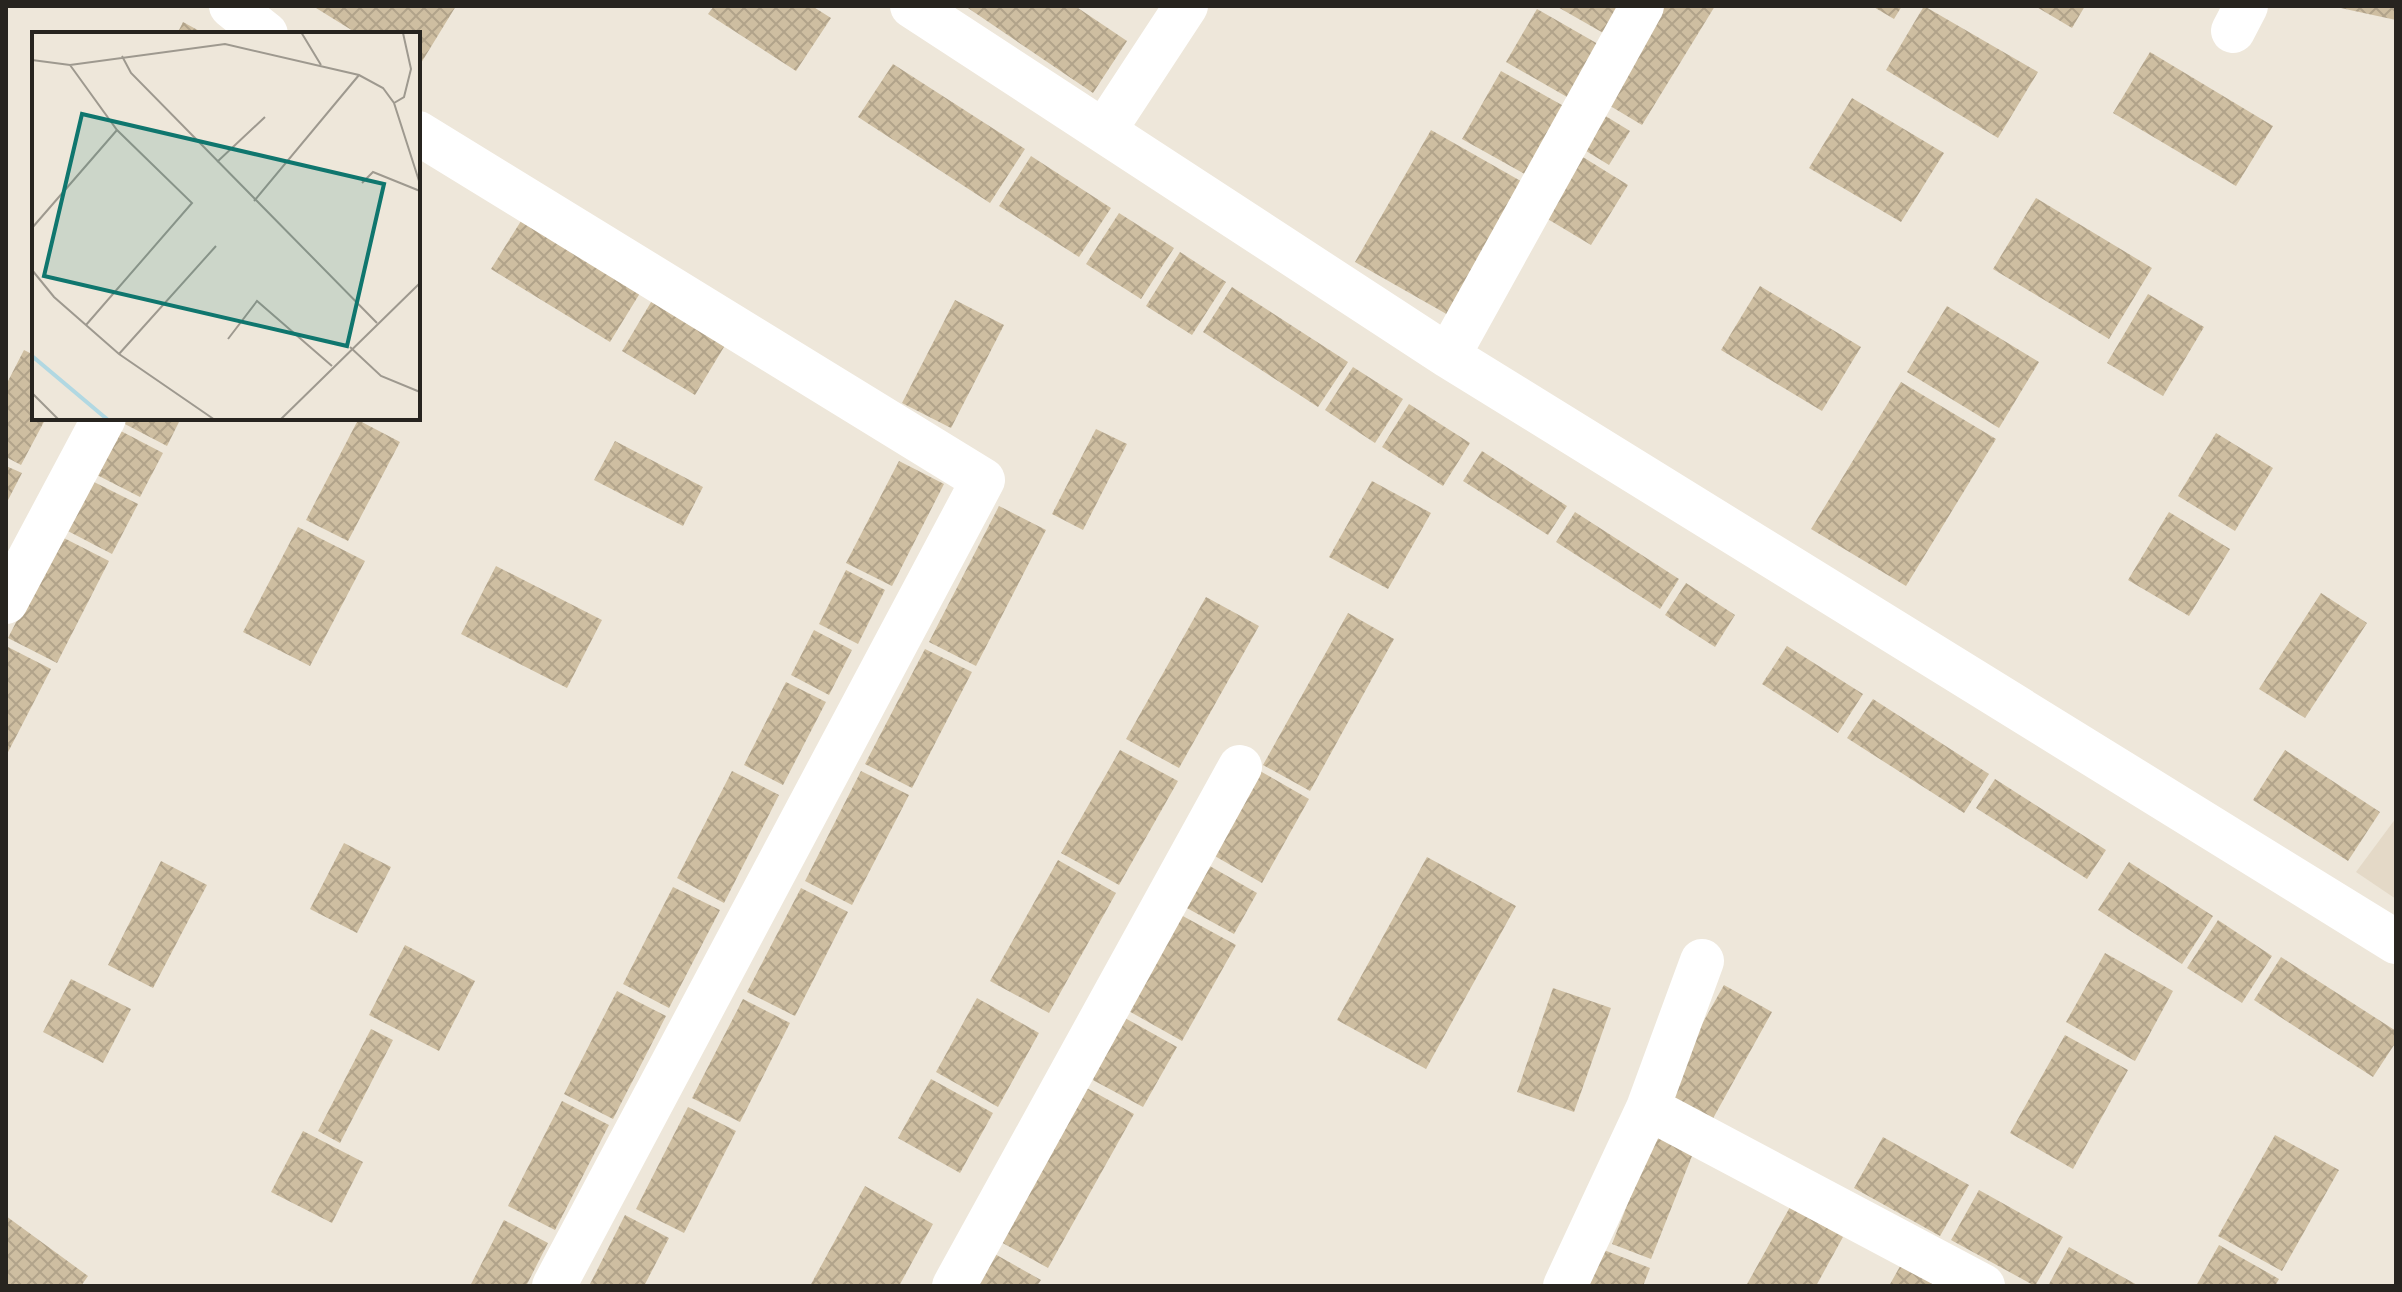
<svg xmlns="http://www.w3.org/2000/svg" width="2402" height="1292" font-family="'Titillium Web',sans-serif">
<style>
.built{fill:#e4d9c7}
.building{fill:url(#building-cross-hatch)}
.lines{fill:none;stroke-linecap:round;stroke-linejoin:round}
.minor{stroke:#fff;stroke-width:44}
.inset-river{fill:none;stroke:#b1d8e2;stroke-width:4}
.inset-road{fill:none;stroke:#9e998f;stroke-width:2}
.view{fill:#0f766e;fill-opacity:0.15;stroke:#0f766e;stroke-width:4}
.inset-edge{fill:none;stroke:#27241f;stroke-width:4}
</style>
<defs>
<pattern id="building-cross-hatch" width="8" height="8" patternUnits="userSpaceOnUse" patternTransform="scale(2)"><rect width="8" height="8" fill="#cebea1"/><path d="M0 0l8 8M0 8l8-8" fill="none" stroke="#b1a38a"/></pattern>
</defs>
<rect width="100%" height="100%" fill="#eee7da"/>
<path class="built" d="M2396,818V899L2356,872Z"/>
<path class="building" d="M317,6H456L418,68V34H358L316,8Z
M714,6H812L831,18L796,71L708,14Z
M965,6H1075L1127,41L1093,93Z
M1556,6H1630L1612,38Z
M1660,6H1715L1642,125L1602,101Z
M1872,6H1902L1894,19Z
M1924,6L2038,72L1998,138L1886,70Z
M2035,6H2085L2072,28Z
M2336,6H2396V20L2336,7Z
M1537,9L1605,48L1574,101L1506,62Z
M183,22L205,34H177Z
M2150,52L2273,126L2236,186L2113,113Z
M893,64L1025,149L990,203L858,117Z
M1501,71L1569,109L1530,177L1462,139Z
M1852,98L1944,153L1901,222L1809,168Z
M1599,112L1630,131L1609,165L1578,146Z
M1431,130L1526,184L1450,316L1355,262Z
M1578,154L1628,185L1591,245L1541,215Z
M1031,156L1111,208L1079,257L999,206Z
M2036,198L2152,268L2109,339L1993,269Z
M526,213L645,285L610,342L491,269Z
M1119,213L1174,248L1141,299L1086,264Z
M1180,252L1226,282L1192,335L1146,306Z
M1760,286L1861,347L1822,411L1721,350Z
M1232,287L1348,362L1318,407L1203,332Z
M657,292L730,337L695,395L622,351Z
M2148,294L2204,327L2163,396L2107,363Z
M955,300L1004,325L951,428L902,403Z
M1947,306L2039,362L1999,428L1907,372Z
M24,350L34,355V418H46L21,465L6,457V385Z
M1353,367L1403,399L1375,443L1325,410Z
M1901,382L1996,439L1906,586L1811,529Z
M1409,404L1470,443L1443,486L1382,447Z
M123,418H181L167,446L121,422Z
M358,420L400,442L348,541L306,520Z
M117,429L163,453L140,497L95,474Z
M1096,429L1127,444L1083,530L1052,514Z
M2216,433L2273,468L2235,531L2178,496Z
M615,441L703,487L683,526L594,480Z
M1482,451L1567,506L1548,535L1463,481Z
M899,461L944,484L892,586L846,563Z
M6,466L22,473L6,504Z
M90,480L138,504L112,554L64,529Z
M1372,481L1431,513L1388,589L1329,557Z
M999,506L1046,530L976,666L929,642Z
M1575,512L1679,579L1660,609L1556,542Z
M2169,512L2230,549L2189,616L2128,580Z
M298,527L365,561L310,666L243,632Z
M60,536L109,561L57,663L8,638Z
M496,566L602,620L567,688L461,634Z
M846,570L885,590L858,644L819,624Z
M1686,583L1735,615L1715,647L1665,615Z
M2321,593L2367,623L2305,718L2259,689Z
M1206,597L1259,626L1179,768L1126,739Z
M1348,613L1394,639L1310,791L1263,765Z
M814,630L852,650L829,695L791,675Z
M6,646L51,669L6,756Z
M1787,646L1863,694L1838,733L1762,684Z
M925,649L972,672L912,788L865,764Z
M786,682L826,702L783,785L744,765Z
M1873,699L1989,774L1964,813L1847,738Z
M1120,750L1178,781L1119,885L1061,853Z
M2285,750L2380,812L2348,861L2253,800Z
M732,771L779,795L724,903L677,878Z
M861,771L909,795L852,905L805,881Z
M1260,771L1309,799L1262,883L1213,855Z
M1995,779L2106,850L2087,879L1976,808Z
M344,843L391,867L357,933L310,909Z
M1427,857L1516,906L1426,1069L1337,1020Z
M1058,860L1116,893L1049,1013L990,981Z
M161,861L207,885L153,988L108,965Z
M2129,862L2213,916L2182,964L2098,910Z
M1208,865L1257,893L1234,934L1185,907Z
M673,887L720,910L669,1008L623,984Z
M801,888L848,912L795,1016L747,992Z
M1181,915L1236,945L1182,1041L1127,1010Z
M2218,920L2272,956L2242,1003L2187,968Z
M405,945L475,981L439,1051L369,1015Z
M2105,953L2173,991L2135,1061L2066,1022Z
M2281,957L2396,1031V1042L2373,1077L2254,1000Z
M71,979L131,1009L103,1063L43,1032Z
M1724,985L1772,1012L1711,1122L1662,1095Z
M1553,988L1611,1008L1574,1112L1517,1092Z
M617,991L666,1016L613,1119L564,1094Z
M977,998L1039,1033L998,1107L936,1072Z
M743,999L790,1023L740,1122L692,1098Z
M1125,1018L1177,1047L1143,1107L1091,1079Z
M371,1029L393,1040L340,1143L318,1131Z
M2065,1035L2128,1070L2073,1169L2010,1133Z
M931,1079L993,1113L960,1173L898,1138Z
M1085,1087L1134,1114L1048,1268L999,1241Z
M562,1101L609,1125L555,1230L508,1206Z
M688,1107L736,1131L684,1233L636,1209Z
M303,1131L363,1162L332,1223L271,1192Z
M2275,1135L2339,1170L2282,1271L2218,1236Z
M1654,1136L1694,1151L1651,1259L1612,1244Z
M1883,1137L1969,1185L1940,1236L1854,1188Z
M865,1186L933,1224L899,1286H810Z
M1979,1190L2063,1237L2035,1286L1951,1240Z
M1790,1207L1843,1237L1816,1286H1746Z
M625,1215L669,1238L644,1286H589Z
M6,1216L88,1276L81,1286L6,1285Z
M504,1220L548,1243L526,1286H470Z
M2219,1245L2279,1279L2275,1286H2196Z
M2069,1247L2139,1286H2048Z
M1604,1250L1650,1268L1643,1286H1589Z
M993,1253L1041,1280L1037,1286H974Z
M1903,1261L1947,1286H1889Z"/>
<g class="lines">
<path class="minor" d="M231,6L266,34
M912,6L1448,356L2396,942
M2233,31L2246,6
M1104,131L1186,6
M418,133L983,480L554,1286
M1448,356L1642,6
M6,602L104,418
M1648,1108L1702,961
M954,1286L1240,767
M1565,1286L1648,1108L1983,1286"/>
</g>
<g transform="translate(32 32)">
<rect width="388" height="388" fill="#eee7da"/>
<path class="inset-river" d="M0,324L76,388"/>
<path class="inset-road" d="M269,0L289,33M90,24L99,41L345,291M0,28L38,33L193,12L327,43L351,56L362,71L388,152M38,33L85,98L160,171L54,293M362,71L372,65L379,37L371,1M185,130L233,85M330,151L341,140L388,159M222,169L327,43M0,196L85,98M0,238L22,265L87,322L183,388M196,307L225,269L300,334M318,315L349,344L388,360M87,322L184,214M0,361L27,388M248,388L388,251"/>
<path class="view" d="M50,82L352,152L315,314L12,244Z"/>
<rect width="388" height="388" class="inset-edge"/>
</g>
<rect width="2402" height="1292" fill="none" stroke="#27241f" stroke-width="16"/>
</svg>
